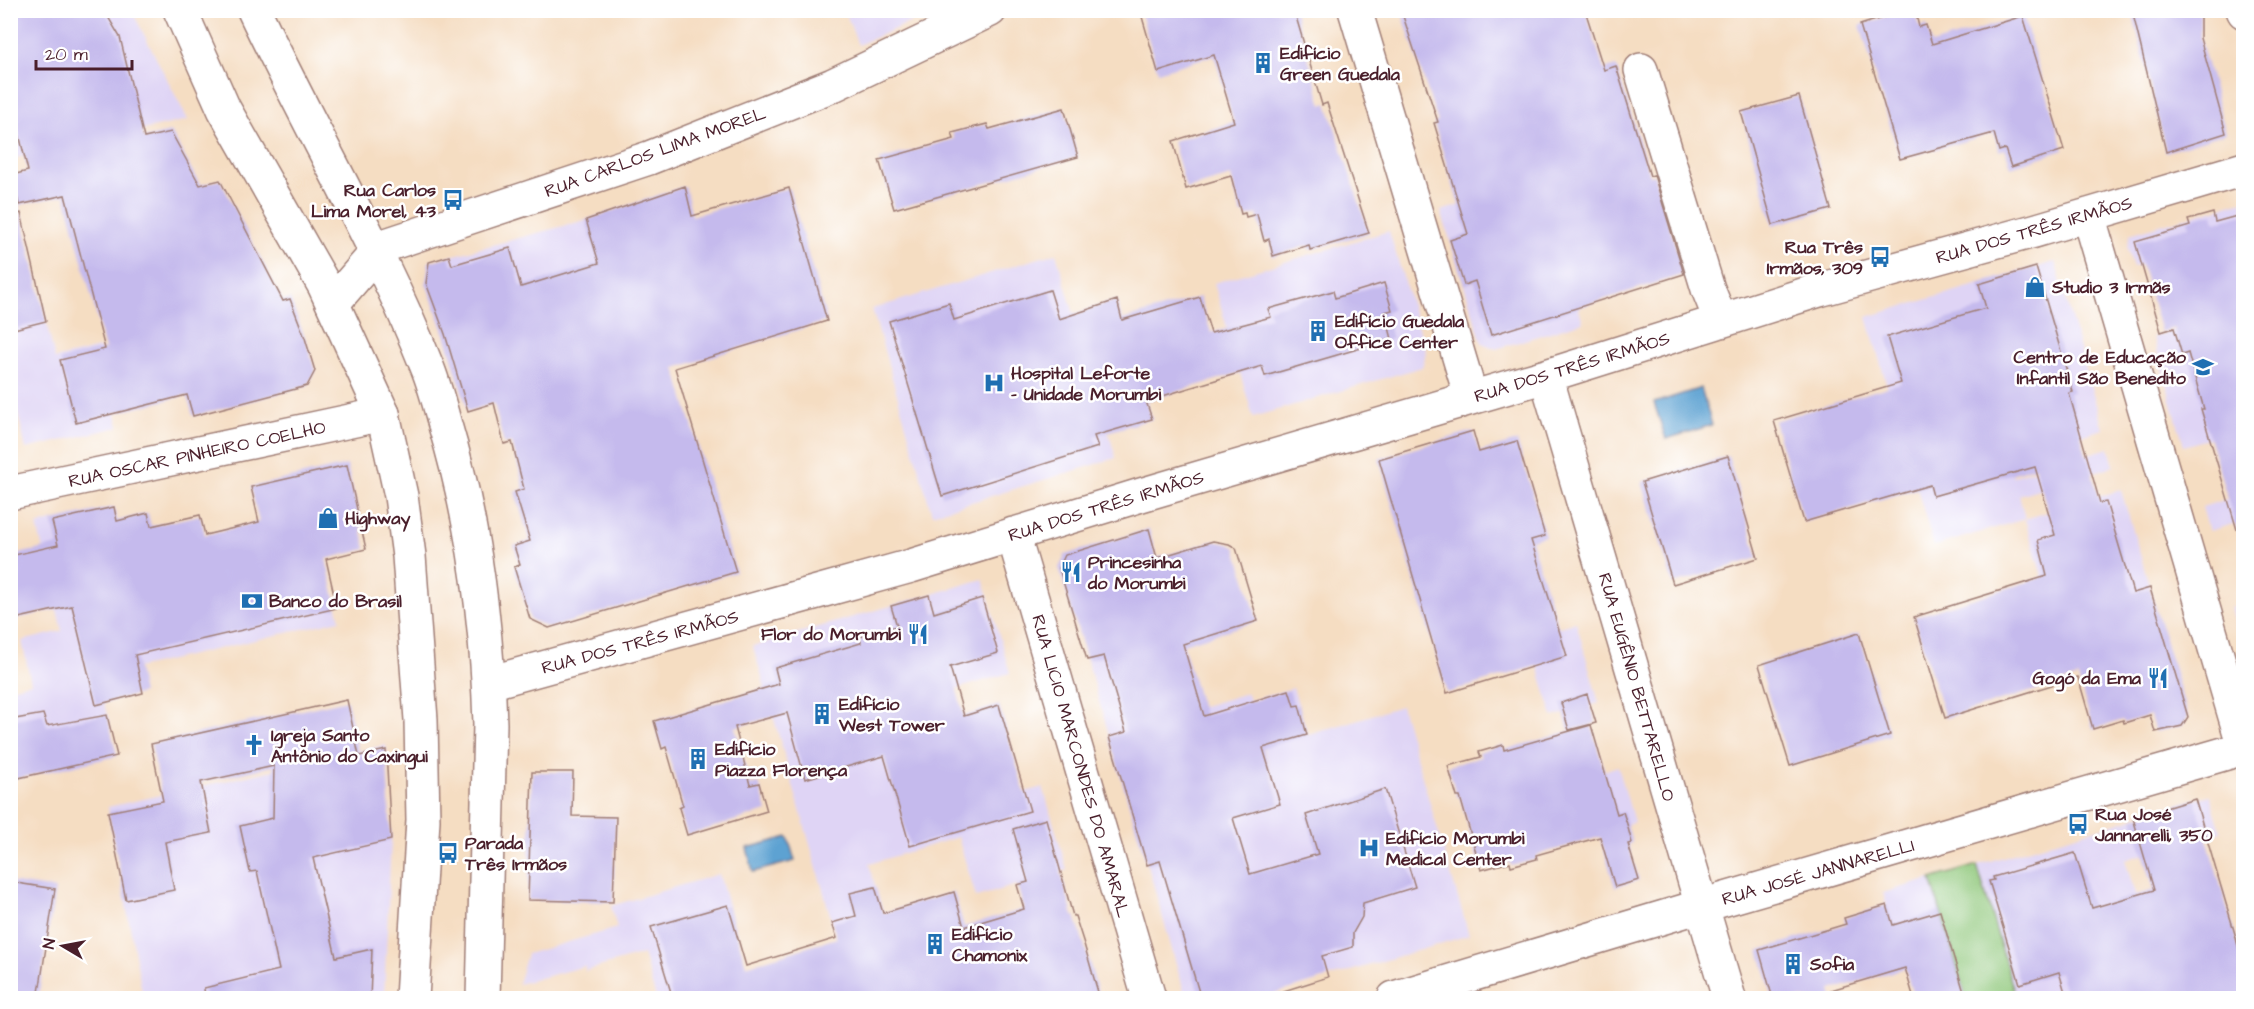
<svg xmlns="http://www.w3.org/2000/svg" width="2254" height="1009" font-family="'Architects Daughter',sans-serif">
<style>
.built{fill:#dfd4f5}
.green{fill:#90c87b;stroke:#6d7453;stroke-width:1.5}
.water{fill:#5da2d2;stroke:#54607e;stroke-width:1.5}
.building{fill:#c5baed}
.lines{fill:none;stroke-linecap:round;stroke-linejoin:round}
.minor-casing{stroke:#a07e76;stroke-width:36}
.highway-casing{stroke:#a07e76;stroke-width:36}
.minor{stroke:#fff;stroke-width:33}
.highway{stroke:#fff;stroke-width:33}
.labels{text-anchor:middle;stroke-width:5;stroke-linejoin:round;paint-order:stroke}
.poi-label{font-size:18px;font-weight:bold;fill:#4a1f2b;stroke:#fff;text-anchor:start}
.street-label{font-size:18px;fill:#4a1f2b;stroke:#fff}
</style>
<rect width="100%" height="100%" fill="#fff"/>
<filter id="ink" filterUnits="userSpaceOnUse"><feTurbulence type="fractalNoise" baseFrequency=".0167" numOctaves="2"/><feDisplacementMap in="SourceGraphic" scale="12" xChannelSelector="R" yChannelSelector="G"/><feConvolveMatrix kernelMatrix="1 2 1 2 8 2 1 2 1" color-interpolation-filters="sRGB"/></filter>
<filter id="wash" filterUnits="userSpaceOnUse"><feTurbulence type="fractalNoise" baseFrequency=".008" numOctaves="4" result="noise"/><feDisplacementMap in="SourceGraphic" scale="24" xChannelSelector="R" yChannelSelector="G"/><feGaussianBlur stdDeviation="1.35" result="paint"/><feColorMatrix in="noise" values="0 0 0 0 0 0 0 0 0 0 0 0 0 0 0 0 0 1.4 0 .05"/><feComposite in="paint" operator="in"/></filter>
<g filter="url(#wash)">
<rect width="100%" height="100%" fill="#f5ddc2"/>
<path class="built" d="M11,11H132L188,120L11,159Z
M845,11V10L933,11L927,15L858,45Z
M1555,176L1564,204L1450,240L1441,211Z
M2243,201V428L2184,446L2153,337L2214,319L2194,250L2133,267L2127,247L2130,234Z
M19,205L55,359L100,348L119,427L26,449L11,384L10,207Z
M586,220L630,363L468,411L445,334L426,283L429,262Z
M1389,231L1426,352L1422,367L1253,417L1214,283Z
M1056,253L1116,458L932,514L872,309Z
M1562,254L1583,322L1496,349L1482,343L1464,285Z
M2055,262L2103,429L2008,458L2013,476L2109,448L2114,466L2019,495L2025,519L2121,490L2150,588L2054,616L2025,519L1934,546L1867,317Z
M2243,494V521L2209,531L2202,507Z
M52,521L96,704L104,703L117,756L14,779L10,765V688L31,683L22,641L62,631L37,525Z
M983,579L1010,673L956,689L929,595Z
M2243,604H2244L2243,652L2231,607Z
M122,606L337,608L340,620L137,668Z
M891,606L912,677L871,713L904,827L1043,787L1067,870L976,897L958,837L869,864L908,998H854L753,646Z
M1576,622L1599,703L1553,717L1538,666L1493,679L1485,650Z
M1172,636L1201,707L1247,693L1250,701L1293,688L1308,735L1401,706L1469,935L1284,991L1233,818L1280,804L1264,748L1124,786L1087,660Z
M386,745L391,840L384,998H141L142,992L108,807Z
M1618,766L1634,822L1588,836L1604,771Z
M2210,795L2221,831L2125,860L2166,998H2016L1977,865Z
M1187,832L1236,998H1186L1142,845Z
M719,874L755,998H656L643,954L585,971V966L518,984L527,954L617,928L611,906Z
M1931,879L1966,998H1914L1883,893Z"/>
<path class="green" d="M1977,865L2016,998H1966L1931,879Z"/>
<path class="water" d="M1701,388L1712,425L1666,439L1654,403Z
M788,837L795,861L753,872L747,848Z"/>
<g id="blocks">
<path class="building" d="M10,10H104L120,37L144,138L171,132L200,185L220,180L283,301L290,299L305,338L315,371L307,386L193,416L187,395L76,423L60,360L105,349L65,195L19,205L12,175L28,171L10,97Z
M1140,10H1294L1322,105L1327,103L1369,233L1310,250L1309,245L1273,256L1269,239L1264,241L1257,214L1246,217L1245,213L1241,214L1231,176L1186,189L1173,141L1234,122L1214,55L1158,72Z
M1401,10H1585L1604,70L1616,66L1650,176L1654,175L1684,274L1491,335L1475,281L1464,285L1450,240L1468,234L1434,123L1438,122Z
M1907,10H1915L1919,27L1926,25L1932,44L2023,16L2064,150L2011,167L2005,149L1999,151L1994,133L1900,159L1860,25Z
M2132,10H2200V38L2226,133L2166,152Z
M1799,96L1831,209L1773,225L1741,112Z
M1064,108L1078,157L894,209L879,160L954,139L952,133L987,124L989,129Z
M685,186L692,216L789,188L827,321L675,368L736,572L549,628L530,619L514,567L520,565L514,546L530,541L515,492L524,489L512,442L504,444L494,403L468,411L445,334L426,283L429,262L449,256L452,265L510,248L521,287L599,263L586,220Z
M21,213L46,321L10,330V215Z
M2213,213L2215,222L2244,214V529L2237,530L2201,409H2204L2188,353L2182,355L2174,328L2161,332L2135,242L2190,226L2188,220Z
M2036,267L2073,392L2069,393L2100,503L2106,502L2133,593L2150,588L2188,717L2182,726L2155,732L2150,715L2124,723L2123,720L2093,729L2078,677L1945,718L1914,617L2047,576L2038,540L2055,535L2035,467L1933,496L1930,485L1804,522L1774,421L1901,383L1887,337L1986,308L1979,284Z
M1384,283L1392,310L1385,312L1392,339L1265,376L1262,366L1146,401L1152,419L1094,436L1098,447L942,496L889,321L949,303L954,320L1050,290L1059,319L1117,300L1122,320L1200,297L1211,333L1271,317L1268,309L1333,291L1335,298Z
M1473,431L1479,452L1517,441L1545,536L1531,540L1567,656L1447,693L1379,459Z
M1728,456L1758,558L1673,584L1642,482Z
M347,465L366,549L326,559L337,608L135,655L143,693L96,705L72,606L10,620V556L58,545L52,521L114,507L117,521L148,513L151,526L200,515L205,535L259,522L251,487Z
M1149,529L1157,558L1213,541L1229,544L1236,548L1258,621L1183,644L1204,716L1289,690L1294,706L1299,705L1307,735L1263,748L1280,804L1233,818L1250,874L1318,854L1306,815L1385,789L1415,887L1363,903L1362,917L1353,933V947L1322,956L1328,977L1258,999H1201L1160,861L1147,865L1109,737L1126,732L1104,656L1087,660L1059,568L1065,555Z
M929,595L934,613L982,598L998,653L950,667L964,716L999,705L1030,811L910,846L884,756L805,779L787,713L735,727L750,785L759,783L767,811L687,835L679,808L683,806L666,747L662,749L654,721L779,684L775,668L861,643L860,637L897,626L891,606Z
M1859,633L1890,735L1790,766L1759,665Z
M1587,694L1596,723L1569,730L1561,703Z
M347,700L359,756L386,750L391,840L313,858L336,957L372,949L370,999H205L204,988L279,970L257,871L250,872L240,826L273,818L274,766L201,782L211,833L165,842L174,890L126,900L108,812L163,801L151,744Z
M43,714L47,726L107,715L117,756L14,779L10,765V720Z
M1591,725L1617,814L1623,812L1627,824L1632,843L1628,844L1639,880L1615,887L1600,837L1536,855L1537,859L1511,866L1510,862L1481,870L1460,797H1457L1448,766L1481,757L1479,752L1503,745L1504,750Z
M532,772H573L572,816L616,817L613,902L528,900Z
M2195,799L2235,934L2244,970V999H2067L2059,972L2020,984L1989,881L1994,880L1993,877L2075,853L2092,908L2154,890L2133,818Z
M1046,819L1073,916H1075L1084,944L1100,999H673L651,927L728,905L746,966L837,938L832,923L856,916L850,893L875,887L883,913L954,892L964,927L1024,909L1017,885L1028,882L1013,829Z
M10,882L55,889L38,999H10Z
M1887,905L1893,925L1940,911L1966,999H1914L1905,968L1831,990L1833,999H1773L1759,950L1846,924L1844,918Z"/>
</g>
</g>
<g filter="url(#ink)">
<use href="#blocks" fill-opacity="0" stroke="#a07e76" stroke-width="1.5"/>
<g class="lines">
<defs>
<path id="minor" d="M1355,10L1471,397
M2243,10L2244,12
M1641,70L1708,289L1721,321
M2088,215L2244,747
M333,303L376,253L389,244L649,158L833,85L990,10
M1546,376L1729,998
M10,493L383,414
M1013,534L1149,998
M489,683L911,566L1141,495L1546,376L1819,290L2034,231L2244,169
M1394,998L1701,906L2244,748"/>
<path id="highway" d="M180,10L224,109L324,285L383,414L401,496L409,556L421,720L423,820L412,998
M254,10C311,131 379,245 428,369C435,387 440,406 445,425C474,522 487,623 490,724L483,998"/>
</defs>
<use href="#minor" class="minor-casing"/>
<use href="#highway" class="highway-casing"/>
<use href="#minor" class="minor"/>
<use href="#highway" class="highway"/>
</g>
</g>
<defs>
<symbol id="building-bare" viewBox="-9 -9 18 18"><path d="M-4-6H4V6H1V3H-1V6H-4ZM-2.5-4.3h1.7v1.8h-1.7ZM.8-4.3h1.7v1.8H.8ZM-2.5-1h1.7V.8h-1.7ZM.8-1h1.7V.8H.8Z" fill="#1f6fb2" stroke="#fff" stroke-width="2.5" paint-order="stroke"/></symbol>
<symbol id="bus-bare" viewBox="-9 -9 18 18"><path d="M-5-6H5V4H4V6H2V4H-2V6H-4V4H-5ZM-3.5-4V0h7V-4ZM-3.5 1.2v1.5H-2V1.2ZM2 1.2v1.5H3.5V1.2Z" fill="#1f6fb2" stroke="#fff" stroke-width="2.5" paint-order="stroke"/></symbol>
<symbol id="shop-bare" viewBox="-9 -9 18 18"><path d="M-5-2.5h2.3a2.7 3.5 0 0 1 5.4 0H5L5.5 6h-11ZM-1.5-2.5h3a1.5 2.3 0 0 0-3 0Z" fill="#1f6fb2" stroke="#fff" stroke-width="2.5" paint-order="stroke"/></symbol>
<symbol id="school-bare" viewBox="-9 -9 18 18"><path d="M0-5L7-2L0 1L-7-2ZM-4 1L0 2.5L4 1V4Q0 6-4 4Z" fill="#1f6fb2" stroke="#fff" stroke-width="2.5" paint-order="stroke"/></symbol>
<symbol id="hospital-bare" viewBox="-9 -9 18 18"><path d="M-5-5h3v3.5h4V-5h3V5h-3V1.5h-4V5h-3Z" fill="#1f6fb2" stroke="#fff" stroke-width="2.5" paint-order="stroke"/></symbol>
<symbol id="restaurant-bare" viewBox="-9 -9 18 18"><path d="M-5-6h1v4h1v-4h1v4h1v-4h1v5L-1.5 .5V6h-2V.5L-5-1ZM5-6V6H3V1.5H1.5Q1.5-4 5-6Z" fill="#1f6fb2" stroke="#fff" stroke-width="2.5" paint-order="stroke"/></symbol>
<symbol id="bank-bare" viewBox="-9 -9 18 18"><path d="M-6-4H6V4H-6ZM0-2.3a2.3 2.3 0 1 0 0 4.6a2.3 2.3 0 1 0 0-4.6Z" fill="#1f6fb2" stroke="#fff" stroke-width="2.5" paint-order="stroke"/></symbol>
<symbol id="church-bare" viewBox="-9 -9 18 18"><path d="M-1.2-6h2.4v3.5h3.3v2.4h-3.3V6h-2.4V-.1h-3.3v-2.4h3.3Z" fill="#1f6fb2" stroke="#fff" stroke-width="2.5" paint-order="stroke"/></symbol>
</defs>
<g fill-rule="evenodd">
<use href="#building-bare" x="1248" y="48" width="30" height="30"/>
<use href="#bus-bare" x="438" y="185" width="30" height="30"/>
<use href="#bus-bare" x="1865" y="242" width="30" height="30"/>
<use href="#shop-bare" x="2020" y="272" width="30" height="30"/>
<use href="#building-bare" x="1303" y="316" width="30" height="30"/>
<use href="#school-bare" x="2188" y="352" width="30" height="30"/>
<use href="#hospital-bare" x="979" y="368" width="30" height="30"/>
<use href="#shop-bare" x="313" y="503" width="30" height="30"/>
<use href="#restaurant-bare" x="1056" y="557" width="30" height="30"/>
<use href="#bank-bare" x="237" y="586" width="30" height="30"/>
<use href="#restaurant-bare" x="903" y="619" width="30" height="30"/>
<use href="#restaurant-bare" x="2143" y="663" width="30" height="30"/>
<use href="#building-bare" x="807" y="699" width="30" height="30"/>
<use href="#church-bare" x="239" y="730" width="30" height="30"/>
<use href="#building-bare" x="683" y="744" width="30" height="30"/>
<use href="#bus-bare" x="2063" y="809" width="30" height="30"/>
<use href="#hospital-bare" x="1354" y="833" width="30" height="30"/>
<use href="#bus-bare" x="433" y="838" width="30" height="30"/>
<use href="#building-bare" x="920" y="929" width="30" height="30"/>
<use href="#building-bare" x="1778" y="949" width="30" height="30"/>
</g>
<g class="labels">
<g class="poi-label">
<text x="1280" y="59">Edifício<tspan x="1280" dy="21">Green Guedala</tspan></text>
<text x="436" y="196" text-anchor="end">Rua Carlos<tspan x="436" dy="21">Lima Morel, 43</tspan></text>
<text x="1863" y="253" text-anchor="end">Rua Três<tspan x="1863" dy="21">Irmãos, 309</tspan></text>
<text x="2052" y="293">Studio 3 Irmãs</text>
<text x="1335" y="327">Edifício Guedala<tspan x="1335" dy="21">Office Center</tspan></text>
<text x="2186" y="363" text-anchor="end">Centro de Educação<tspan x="2186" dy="21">Infantil São Benedito</tspan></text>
<text x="1011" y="379">Hospital Leforte<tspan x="1011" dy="21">- Unidade Morumbi</tspan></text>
<text x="345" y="524">Highway</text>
<text x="1088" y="568">Princesinha<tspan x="1088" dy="21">do Morumbi</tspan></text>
<text x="269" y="607">Banco do Brasil</text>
<text x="901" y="640" text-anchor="end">Flor do Morumbi</text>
<text x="2141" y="684" text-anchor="end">Gogó da Ema</text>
<text x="839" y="710">Edifício<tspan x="839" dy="21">West Tower</tspan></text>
<text x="271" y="741">Igreja Santo<tspan x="271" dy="21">Antônio do Caxingui</tspan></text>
<text x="715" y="755">Edifício<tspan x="715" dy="21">Piazza Florença</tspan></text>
<text x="2095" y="820">Rua José<tspan x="2095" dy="21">Jannarelli, 350</tspan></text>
<text x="1386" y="844">Edifício Morumbi<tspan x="1386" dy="21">Medical Center</tspan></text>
<text x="465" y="849">Parada<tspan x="465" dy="21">Três Irmãos</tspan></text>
<text x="952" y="940">Edifício<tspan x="952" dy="21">Chamonix</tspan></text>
<text x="1810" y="970">Sofia</text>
</g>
<g class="street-label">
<text transform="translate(655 152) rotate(-20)" y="6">RUA CARLOS LIMA MOREL</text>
<text transform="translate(2034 230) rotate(-16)" y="6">RUA DOS TRÊS IRMÃOS</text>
<text transform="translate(1572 367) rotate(-17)" y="6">RUA DOS TRÊS IRMÃOS</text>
<text transform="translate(197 454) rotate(-12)" y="6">RUA OSCAR PINHEIRO COELHO</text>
<text transform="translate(1106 506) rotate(-17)" y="6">RUA DOS TRÊS IRMÃOS</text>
<text transform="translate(640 642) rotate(-15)" y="6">RUA DOS TRÊS IRMÃOS</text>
<text transform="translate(1637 687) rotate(74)" y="6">RUA EUGÊNIO BETTARELLO</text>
<text transform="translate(1081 766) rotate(74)" y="6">RUA LICIO MARCONDES DO AMARAL</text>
<text transform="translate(1818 872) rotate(-16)" y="6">RUA JOSÉ JANNARELLI</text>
</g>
</g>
<rect width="2254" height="1009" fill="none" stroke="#fff" stroke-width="36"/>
<g transform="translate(63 946) rotate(280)" stroke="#ffffff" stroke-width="4.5" paint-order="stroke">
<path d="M0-4.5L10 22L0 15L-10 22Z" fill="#4a1f2b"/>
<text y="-9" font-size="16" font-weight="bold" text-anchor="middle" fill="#4a1f2b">N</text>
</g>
<path d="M36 60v9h96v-9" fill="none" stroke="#4a1f2b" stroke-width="3"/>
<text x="45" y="60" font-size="18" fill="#4a1f2b" stroke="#ffffff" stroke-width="4.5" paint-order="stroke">20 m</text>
</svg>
